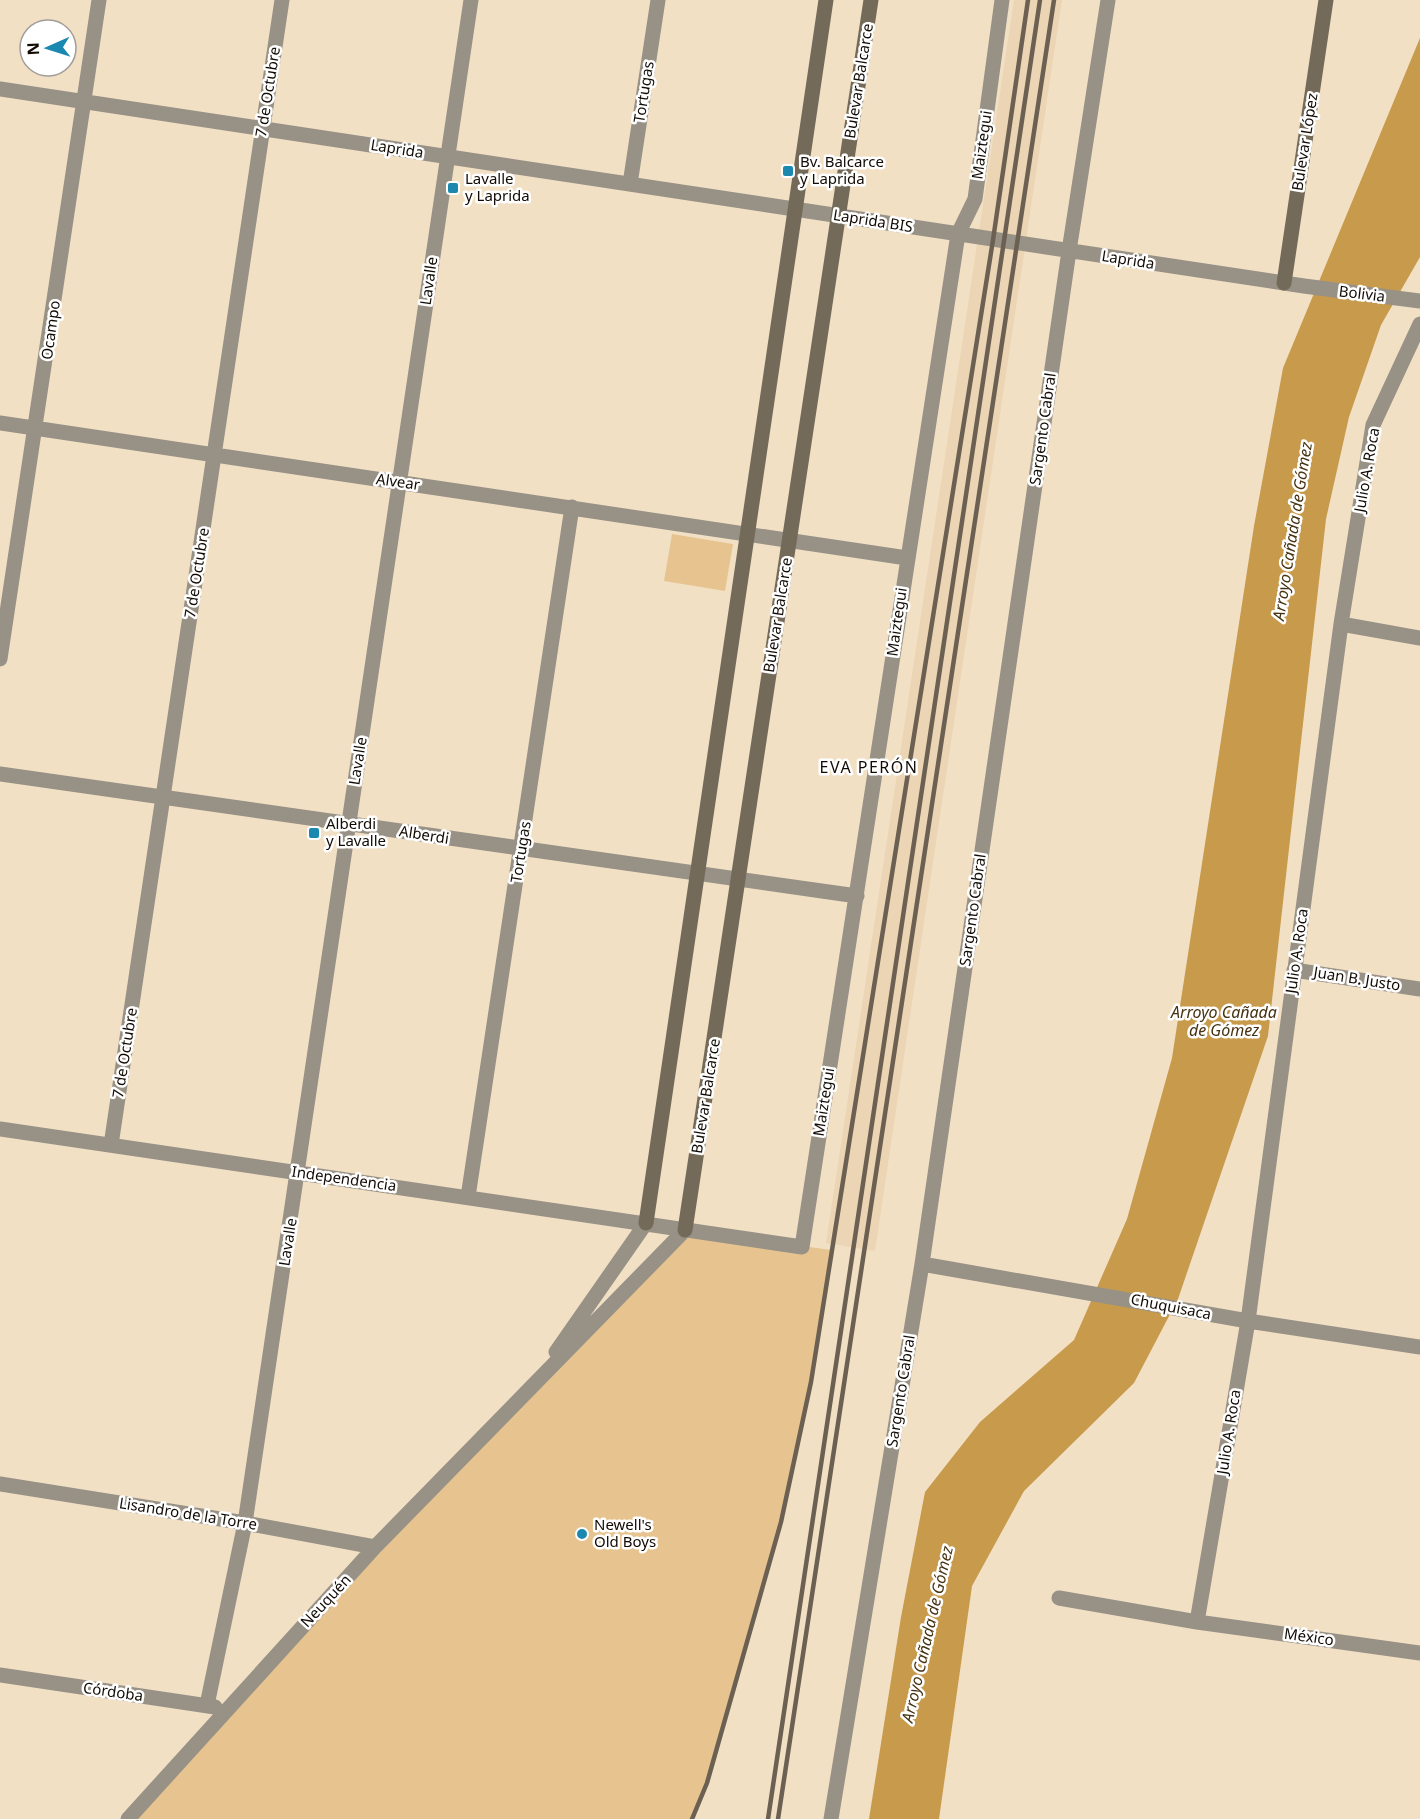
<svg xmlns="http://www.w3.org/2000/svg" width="1420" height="1819" font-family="'Noto Sans',sans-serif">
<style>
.built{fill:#ebd5b4}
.green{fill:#e7c48f}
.water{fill:#c89a4c}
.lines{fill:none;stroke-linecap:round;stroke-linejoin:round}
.street{stroke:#989186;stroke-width:15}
.secondary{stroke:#746a5a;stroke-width:15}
.rail{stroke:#6b6051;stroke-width:4.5}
.poi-dot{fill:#1b88af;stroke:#fff;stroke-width:2}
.labels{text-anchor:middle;stroke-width:5;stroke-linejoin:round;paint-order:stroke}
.street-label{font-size:15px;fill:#110b04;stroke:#fff}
.poi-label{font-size:15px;fill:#110b04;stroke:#fff;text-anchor:start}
.water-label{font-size:16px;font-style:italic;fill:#463210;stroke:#fff}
.neighbourhood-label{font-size:16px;letter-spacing:1.5px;fill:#110b04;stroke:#fff}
</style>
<rect width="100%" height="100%" fill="#f2e0c5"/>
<path class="built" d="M1014,0H1062L875,1251L826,1243Z"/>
<path class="green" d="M672,534L733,544L725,591L664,581Z
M685,1230L831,1250L811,1382L781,1522L707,1783L692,1819H128Z"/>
<path class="water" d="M1420,38V257L1381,325L1349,417L1326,519L1268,1036L1178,1299L1134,1383L1024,1491L972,1586L939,1819H869L901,1617L925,1492L980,1422L1074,1340L1127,1219L1172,1058L1254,526L1283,368Z"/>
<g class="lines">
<path class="street" d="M0,89L1304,286L1420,301
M630,184L658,0
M0,423L907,558
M1341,624L1420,638
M0,659L99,0
M0,774L857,896
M1294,970L1420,989
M0,1129L802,1247L958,234L975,199L1002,0
M111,1145L282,0
M468,1197L572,507
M922,1264L1248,1321L1420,1347
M556,1352L646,1223
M0,1484L245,1523L375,1547
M1059,1598L1197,1622L1420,1653
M1197,1622L1248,1321L1341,624L1373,425L1420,324
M0,1675L215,1707
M207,1705L245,1523L471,0
M128,1819L375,1547L685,1230
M831,1819L922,1264L1069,251L1108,0"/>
<path class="secondary" d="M1284,283L1326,0
M646,1223L826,0
M685,1230L871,0"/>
<path class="rail" d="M692,1819L707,1783L781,1522L811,1382L993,240L1028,0
M768,1819L1040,0
M778,1819L1054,0"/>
</g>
<g class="poi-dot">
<rect x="782" y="165" width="12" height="12" rx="3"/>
<rect x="447" y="182" width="12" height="12" rx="3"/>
<rect x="308" y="827" width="12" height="12" rx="3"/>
<circle cx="582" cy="1534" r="6"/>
</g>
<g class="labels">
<g class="street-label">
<text transform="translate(859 81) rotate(-81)" y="5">Bulevar Balcarce</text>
<text transform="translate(268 92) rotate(-81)" y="5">7 de Octubre</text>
<text transform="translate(644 92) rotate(-81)" y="5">Tortugas</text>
<text transform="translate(1305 142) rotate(-81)" y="5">Bulevar López</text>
<text transform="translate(982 145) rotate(-82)" y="5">Maiztegui</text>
<text transform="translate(397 149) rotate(9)" y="5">Laprida</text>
<text transform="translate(873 221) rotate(9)" y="5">Laprida BIS</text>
<text transform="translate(1128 260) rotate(9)" y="5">Laprida</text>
<text transform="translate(429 281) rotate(-82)" y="5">Lavalle</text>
<text transform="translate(1362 294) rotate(7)" y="5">Bolivia</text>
<text transform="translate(51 330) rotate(-82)" y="5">Ocampo</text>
<text transform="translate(1043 429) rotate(-82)" y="5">Sargento Cabral</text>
<text transform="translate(1367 470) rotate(-80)" y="5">Julio A. Roca</text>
<text transform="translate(398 482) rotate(8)" y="5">Alvear</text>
<text transform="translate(197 573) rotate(-81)" y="5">7 de Octubre</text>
<text transform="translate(778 615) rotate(-81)" y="5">Bulevar Balcarce</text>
<text transform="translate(897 622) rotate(-82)" y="5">Maiztegui</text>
<text transform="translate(358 761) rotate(-81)" y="5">Lavalle</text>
<text transform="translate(424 835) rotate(9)" y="5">Alberdi</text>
<text transform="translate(521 852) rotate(-81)" y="5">Tortugas</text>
<text transform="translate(973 910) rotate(-82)" y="5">Sargento Cabral</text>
<text transform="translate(1297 951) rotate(-82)" y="5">Julio A. Roca</text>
<text transform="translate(1357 979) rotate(9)" y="5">Juan B. Justo</text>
<text transform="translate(125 1053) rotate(-81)" y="5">7 de Octubre</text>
<text transform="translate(706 1096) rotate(-81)" y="5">Bulevar Balcarce</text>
<text transform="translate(824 1102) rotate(-81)" y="5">Maiztegui</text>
<text transform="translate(344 1179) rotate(8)" y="5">Independencia</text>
<text transform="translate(288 1242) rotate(-81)" y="5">Lavalle</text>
<text transform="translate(1171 1307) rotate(11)" y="5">Chuquisaca</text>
<text transform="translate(901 1391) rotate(-81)" y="5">Sargento Cabral</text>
<text transform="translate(1229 1432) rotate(-81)" y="5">Julio A. Roca</text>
<text transform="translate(188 1514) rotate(9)" y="5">Lisandro de la Torre</text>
<text transform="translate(326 1601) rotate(-47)" y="5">Neuquén</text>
<text transform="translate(1309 1637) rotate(8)" y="5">México</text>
<text transform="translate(113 1692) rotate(8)" y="5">Córdoba</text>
</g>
<g class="poi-label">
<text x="800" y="167">Bv. Balcarce<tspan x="800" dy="17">y Laprida</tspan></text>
<text x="465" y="184">Lavalle<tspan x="465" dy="17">y Laprida</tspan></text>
<text x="326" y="829">Alberdi<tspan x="326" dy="17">y Lavalle</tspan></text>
<text x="594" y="1530">Newell's<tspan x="594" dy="17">Old Boys</tspan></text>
</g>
<g class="water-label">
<text transform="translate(1292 531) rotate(-81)" y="6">Arroyo Cañada de Gómez</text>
<text x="1224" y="1018">Arroyo Cañada<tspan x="1224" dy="18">de Gómez</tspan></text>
<text transform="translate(927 1634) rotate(-77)" y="6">Arroyo Cañada de Gómez</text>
</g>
<g class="neighbourhood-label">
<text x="869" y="773">EVA PERÓN</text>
</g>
</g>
<g transform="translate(48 48) rotate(267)"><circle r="28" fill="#ffffff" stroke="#a09d9b" stroke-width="1.5"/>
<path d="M0-4.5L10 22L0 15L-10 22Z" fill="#1b88af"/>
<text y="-9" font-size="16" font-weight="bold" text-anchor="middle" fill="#110b04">N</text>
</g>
</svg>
